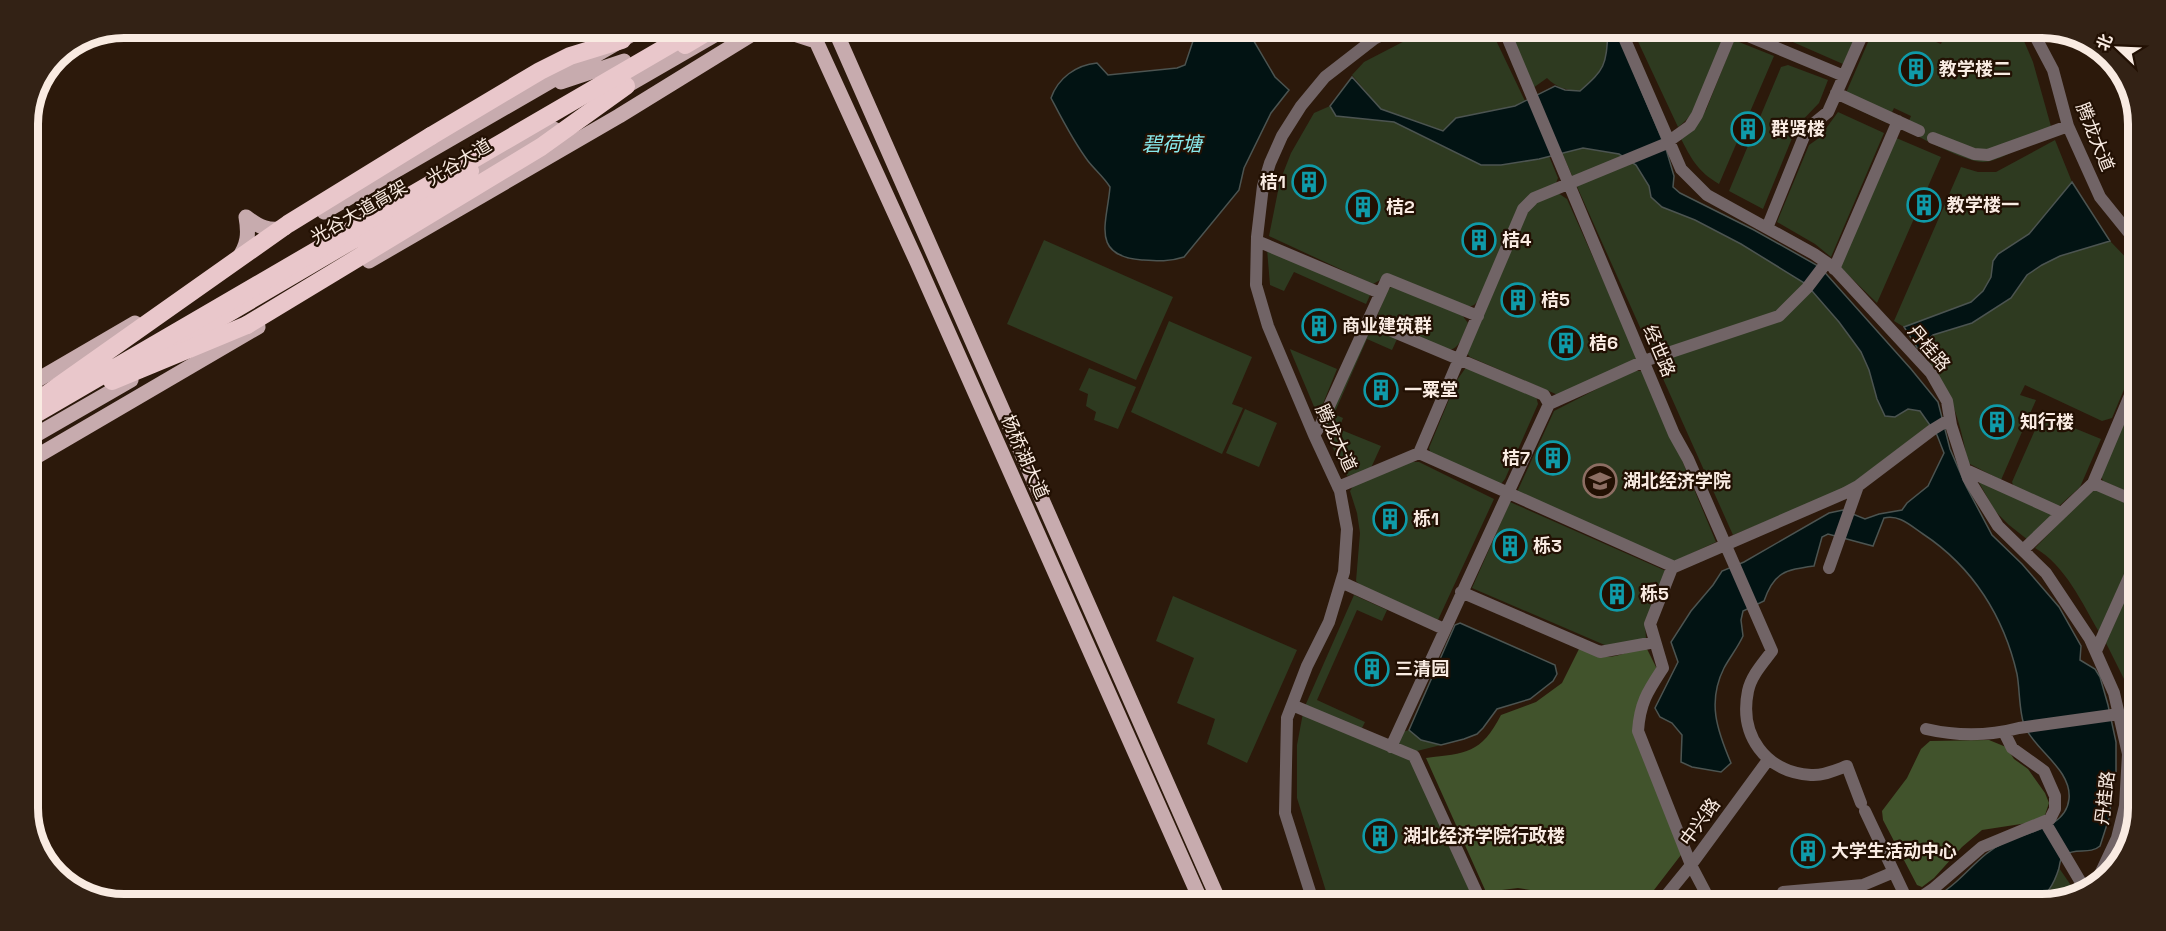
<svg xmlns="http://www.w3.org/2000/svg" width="2166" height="931" font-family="'Space Grotesk','Noto Sans SC',sans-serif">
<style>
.green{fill:#2e3a20}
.forest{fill:#41532c}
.water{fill:#021313;stroke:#4c5451;stroke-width:1.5}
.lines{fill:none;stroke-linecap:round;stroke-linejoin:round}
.minor{stroke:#716466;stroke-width:12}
.major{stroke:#c7abae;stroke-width:15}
.highway{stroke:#e9c7cb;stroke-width:18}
.highway-bridge{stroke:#e9c7cb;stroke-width:18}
.labels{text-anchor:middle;stroke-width:4.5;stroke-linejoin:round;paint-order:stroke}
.poi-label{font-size:18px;font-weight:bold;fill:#f9ebe2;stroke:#221003;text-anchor:start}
.street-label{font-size:18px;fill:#f9ebe2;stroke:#221003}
.water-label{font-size:20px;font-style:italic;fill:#88eaed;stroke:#221003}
.rim{fill:none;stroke:#f9ebe2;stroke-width:8}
</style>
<rect width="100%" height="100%" fill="#2c190b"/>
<path class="green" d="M1422,32H1492L1525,101L1515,106L1456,118L1443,131L1381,109L1352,75L1364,62Z
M1509,32H1608C1606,66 1605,69 1580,91C1566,90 1557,88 1547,78L1533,88Z
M1634,33H1711L1724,39C1713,66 1702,111 1678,127Z
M1772,33H1857L1843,64Z
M1872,33L1922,34L1921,36L1941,44L1945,34H2021L2033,62L2052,130C2036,138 2000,162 1984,162C1967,163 1922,138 1905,130L1911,116L1894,108L1887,123L1842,102Z
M1734,40L1774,56L1719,184C1697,171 1691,158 1680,137L1692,127L1706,110Z
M1788,65L1828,80L1819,103L1797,126L1763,209L1729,191L1781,67Z
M1330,106L1336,116L1394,122L1481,165H1501L1549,156L1558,178L1556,183L1531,196L1479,300L1474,305L1466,308L1389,275L1373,284L1366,281L1269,236L1280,181L1291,153L1314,113Z
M1838,112L1884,133L1831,257L1815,244L1777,222L1809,145L1819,138Z
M1894,137L1941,157L1877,303L1839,266Z
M2055,140L2072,182L2029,234L1998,254L1993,261L1991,277L1984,291L1971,302L1904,327L1894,321L1961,167L1978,172H1996Z
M1583,148L1619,153L1636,165L1649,186L1651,197L1662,207L1695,220L1741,244L1806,284L1839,322L1861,352L1895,417L1908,409L1920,411L1930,425L1845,489L1733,535L1562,153Z
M1558,193L1567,199L1638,358L1558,395L1470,357L1466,352L1525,215L1534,204Z
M1044,240L1173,297L1136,380L1007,324Z
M2110,241L2137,269L2136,361L2112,418L2102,421L2025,385L2020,395L2036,400L2001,480L1968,463C1960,420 1949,381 1918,349L1933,335L1972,323L2011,298L2027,275L2042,265L2060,256Z
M1267,249L1371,293L1366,304L1294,272L1284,291L1270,285Z
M1391,287H1397L1462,315L1468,323C1463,334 1461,348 1449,350L1380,321L1378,314L1387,291Z
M1169,321L1252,357L1232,404L1243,408L1222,454L1131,412Z
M1369,327L1397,339L1392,350L1367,339L1334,414L1343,418L1339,429L1381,446L1370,470L1347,476L1323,428Z
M1290,349L1337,369L1318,416L1291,352Z
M1467,366L1536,396L1538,404L1505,479L1500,485L1431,455L1429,448L1457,380Z
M1089,368L1136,387L1118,429L1094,420L1096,412L1086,406L1088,394L1079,390Z
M1632,371H1645L1716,542L1673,562L1517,492L1554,411Z
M2136,392L2135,495L2103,481L2101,475Z
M1245,409L1277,423L1259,467L1226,453Z
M2042,414L2061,421L2060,426L2071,431L2074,428L2101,439L2080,487L2058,507L2014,487L2012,482Z
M1409,462H1419L1494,499L1438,620L1360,585L1356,581L1360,533L1357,513L1350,491L1355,483Z
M1977,479L2054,515L2028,540L2009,525L1995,511Z
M2093,488L2135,506V549L2099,632C2082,603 2065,565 2035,548Z
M1510,502L1666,571L1645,622L1646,639L1607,646L1472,588Z
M2134,579L2133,699L2130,706L2126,683L2106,643Z
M1354,595L1387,610L1382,621L1357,610L1317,700L1365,722L1361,730L1305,706Z
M1173,596L1297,650L1247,763L1207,744L1215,719L1177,703L1194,658L1156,641Z
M1303,713L1410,759L1473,896L1471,901H1329L1297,798V745Z
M1409,730L1421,740L1441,745L1413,752L1400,746L1398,742L1402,732Z
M2059,868L2077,894L2043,904H2031C2047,895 2052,885 2059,868Z"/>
<path class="forest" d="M1645,645L1658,671L1634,731L1684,851L1644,903L1557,902L1542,892L1518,888L1486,892L1426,758C1466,753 1481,754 1501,715L1536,702L1562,683L1580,647C1610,663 1615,657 1645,645Z
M1989,740L2006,747L2014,759L2028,769L2045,793L2049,803L2045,815L2034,822L1982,830L1962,847L1934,878L1922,887L1917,885L1883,820L1882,811L1907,778L1921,749L1930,741Z"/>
<path class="water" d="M1199,31H1248L1275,77L1289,90L1271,113L1244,168L1239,190L1184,257C1169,262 1157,261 1142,260C1090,256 1107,223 1110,187C1104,177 1095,170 1088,161C1073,141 1062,119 1051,98C1058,78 1076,65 1097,63L1108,75L1177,68L1185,65L1194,38Z
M1608,32H1617L1666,149L1674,176L1673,187L1680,193L1754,230L1820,267L1911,369L1938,402L1950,449L1966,486L1992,535L2022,564L2059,607L2081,646L2080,660L2095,669L2100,677L2108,705L2116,742V776L2107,792L2111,812L2100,846C2090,855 2075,847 2065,855C2060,859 2060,862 2059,868C2054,884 2047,897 2031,904H1927C1937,897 1947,890 1956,882C1972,868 1985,851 2005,842C2025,832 2066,829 2069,799C2072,770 2036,751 2025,727C2019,715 2020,690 2017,674C2004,617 1973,567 1923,534C1911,526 1899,514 1884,518L1873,546L1828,534L1822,537L1814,566C1785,570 1774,572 1764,601L1743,611L1741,620L1743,636C1738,647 1730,657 1724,668C1707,702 1717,730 1731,763L1721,772L1692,767L1681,762L1682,735L1672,723L1660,717L1655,708L1678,662L1671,642L1691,611L1713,585L1722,571L1744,562L1829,513L1843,510L1865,519L1879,514L1902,510L1907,503L1928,486L1944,453L1937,435L1920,411L1908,409L1895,417L1885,416L1877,399L1869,370L1861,352L1839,322L1806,284L1741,244L1695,220L1662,207L1651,197L1649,186L1636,165L1619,154L1583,148L1539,159L1501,165H1481L1394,122L1336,116L1330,106L1352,77L1381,109L1443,131L1456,118L1515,106L1555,86L1565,90L1580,91C1605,69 1606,66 1608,32Z
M2072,182L2110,241L2060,256L2042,265L2027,275L2011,298L1972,323L1933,335L1918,349L1904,327L1971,302L1983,291L1991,277L1993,261L1998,254L2029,234Z
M1460,623L1555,665L1557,674L1553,681L1530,699L1497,709L1483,728L1477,734L1464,739L1441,745L1421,740L1409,730L1455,625Z"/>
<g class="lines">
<path class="minor" d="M1505,32L1674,434L1688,459L1772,651C1763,663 1751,676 1748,691C1739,735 1765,772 1811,775C1823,776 1836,770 1847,766L1861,803
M1622,33L1681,169L1707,195L1814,254L1833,267L1931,373L1947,401L1951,425L1968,478L1998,526L2046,573L2090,639L2114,693L2128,754L2125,806L2117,838L2093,889
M1741,33L1844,76
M2034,34L2053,70L2068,126L2100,197L2138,244
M1836,93L1919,131
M1933,138L1974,154L1988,155L2068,126
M1767,228L1807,129L1828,112L1863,33
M1257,241L1380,293
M1834,269L1898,121
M1368,321L1544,395L1549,404
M1314,435L1320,426L1387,279L1478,316
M1419,453L1523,209L1534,198L1665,144L1690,126L1697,115L1731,33
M1966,470L2061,513
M2093,483L2135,501
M1338,487L1419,453L1672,566V568
M2023,550L2093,483L2136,381
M1829,568L1858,486
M1341,582L1444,629
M1461,592L1600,652L1655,642
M2096,651L2135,564
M1292,705L1414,756L1481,902
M1926,729C1956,736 1989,736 2019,728L2119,714
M1391,747L1549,404L1644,361L1779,316L1807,288L1826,263
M1865,811L1909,904
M2045,822L2086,891
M1783,892L1863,885L1894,872
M1313,901L1285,813L1287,718L1307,666L1329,622L1344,572L1347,529L1340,491L1314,435L1268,326L1256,285L1257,237L1263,186L1270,163L1282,136L1301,106L1325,77L1374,39L1388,32
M1660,903L1691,865L1768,760
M1711,903L1691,865L1638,731C1640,702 1648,691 1663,668L1650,624L1672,568L1845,493L1858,486L1932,430L1950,419
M1911,904L1933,889L1982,847L2050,819L2055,809V796L2044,771L2012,748L2004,732"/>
<path class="major" d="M779,29L816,41
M811,30L917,262L1201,901
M835,30L1219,901
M561,82L624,61
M616,92L725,29
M461,183L554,129
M324,212L641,29
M246,217C259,227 269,232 285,228
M238,259C248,245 249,234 246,217
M369,261L619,116L757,31
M27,386L135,323
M27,440L131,380
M27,462L258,327"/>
<path class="highway" d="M685,45L712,29
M431,136L540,71L570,56L622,40
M247,325L541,147L626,86
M150,359L470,171"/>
<path class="highway-bridge" d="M112,381L247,325
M30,406L288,224L431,136
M27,419L697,29"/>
</g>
<defs>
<symbol id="building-ring" viewBox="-11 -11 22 22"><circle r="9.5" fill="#221003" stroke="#0f9aa8" stroke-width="1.5"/><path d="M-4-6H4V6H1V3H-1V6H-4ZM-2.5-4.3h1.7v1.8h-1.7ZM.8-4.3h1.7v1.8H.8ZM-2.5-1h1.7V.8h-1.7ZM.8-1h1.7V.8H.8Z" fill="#0f9aa8"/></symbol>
<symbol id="university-ring" viewBox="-11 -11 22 22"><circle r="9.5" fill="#221003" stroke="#8d6e63" stroke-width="1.5"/><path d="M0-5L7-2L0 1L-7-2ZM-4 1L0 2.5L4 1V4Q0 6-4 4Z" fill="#8d6e63"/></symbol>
</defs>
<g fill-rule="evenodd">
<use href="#building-ring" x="1897" y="50" width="38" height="38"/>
<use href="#building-ring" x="1729" y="110" width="38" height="38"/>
<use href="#building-ring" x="1290" y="163" width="38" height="38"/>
<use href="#building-ring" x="1905" y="186" width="38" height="38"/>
<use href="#building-ring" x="1344" y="188" width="38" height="38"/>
<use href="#building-ring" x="1460" y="221" width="38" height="38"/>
<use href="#building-ring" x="1499" y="281" width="38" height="38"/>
<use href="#building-ring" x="1300" y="307" width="38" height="38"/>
<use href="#building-ring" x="1547" y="324" width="38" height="38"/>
<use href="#building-ring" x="1362" y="371" width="38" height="38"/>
<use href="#building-ring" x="1978" y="403" width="38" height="38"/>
<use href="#building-ring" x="1534" y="439" width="38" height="38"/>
<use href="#university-ring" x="1581" y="462" width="38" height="38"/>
<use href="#building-ring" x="1371" y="500" width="38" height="38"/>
<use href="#building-ring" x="1491" y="527" width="38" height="38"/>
<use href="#building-ring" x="1598" y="575" width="38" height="38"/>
<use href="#building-ring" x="1353" y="650" width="38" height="38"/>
<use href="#building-ring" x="1361" y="817" width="38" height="38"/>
<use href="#building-ring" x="1789" y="832" width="38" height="38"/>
</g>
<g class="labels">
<g class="poi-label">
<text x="1939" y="75">教学楼二</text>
<text x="1771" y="135">群贤楼</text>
<text x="1286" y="188" text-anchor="end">桔1</text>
<text x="1947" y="211">教学楼一</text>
<text x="1386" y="213">桔2</text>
<text x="1502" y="246">桔4</text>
<text x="1541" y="306">桔5</text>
<text x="1342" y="332">商业建筑群</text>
<text x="1589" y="349">桔6</text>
<text x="1404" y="396">一粟堂</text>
<text x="2020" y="428">知行楼</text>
<text x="1530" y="464" text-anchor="end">桔7</text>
<text x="1623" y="487">湖北经济学院</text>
<text x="1413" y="525">栎1</text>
<text x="1533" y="552">栎3</text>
<text x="1640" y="600">栎5</text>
<text x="1395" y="675">三清园</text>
<text x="1403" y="842">湖北经济学院行政楼</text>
<text x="1831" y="857">大学生活动中心</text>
</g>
<g class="street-label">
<text transform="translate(2095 137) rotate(68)" y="6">腾龙大道</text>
<text transform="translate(459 162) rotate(-31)" y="6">光谷大道</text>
<text transform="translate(359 212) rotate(-30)" y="6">光谷大道高架</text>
<text transform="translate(1929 348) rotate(50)" y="6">丹桂路</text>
<text transform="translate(1659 351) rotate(67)" y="6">经世路</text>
<text transform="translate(1336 438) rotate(65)" y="6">腾龙大道</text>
<text transform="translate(1025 457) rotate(66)" y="6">杨桥湖大道</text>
<text transform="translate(2105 798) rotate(-83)" y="6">丹桂路</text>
<text transform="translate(1700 822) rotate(-54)" y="6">中兴路</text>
</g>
<g class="water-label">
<text x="1172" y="151">碧荷塘</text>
</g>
</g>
<path d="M0 0H2166V931H0ZM124 38H2042A86 86 0 0 1 2128 124V808A86 86 0 0 1 2042 894H124A86 86 0 0 1 38 808V124A86 86 0 0 1 124 38Z" fill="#332215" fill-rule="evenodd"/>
<path class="rim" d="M124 38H2042A86 86 0 0 1 2128 124V808A86 86 0 0 1 2042 894H124A86 86 0 0 1 38 808V124A86 86 0 0 1 124 38Z"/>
<g transform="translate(2118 48) rotate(293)" stroke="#221003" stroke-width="4.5" paint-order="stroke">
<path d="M0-4.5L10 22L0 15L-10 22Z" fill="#f9ebe2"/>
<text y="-9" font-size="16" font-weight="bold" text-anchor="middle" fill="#f9ebe2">北</text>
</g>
</svg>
